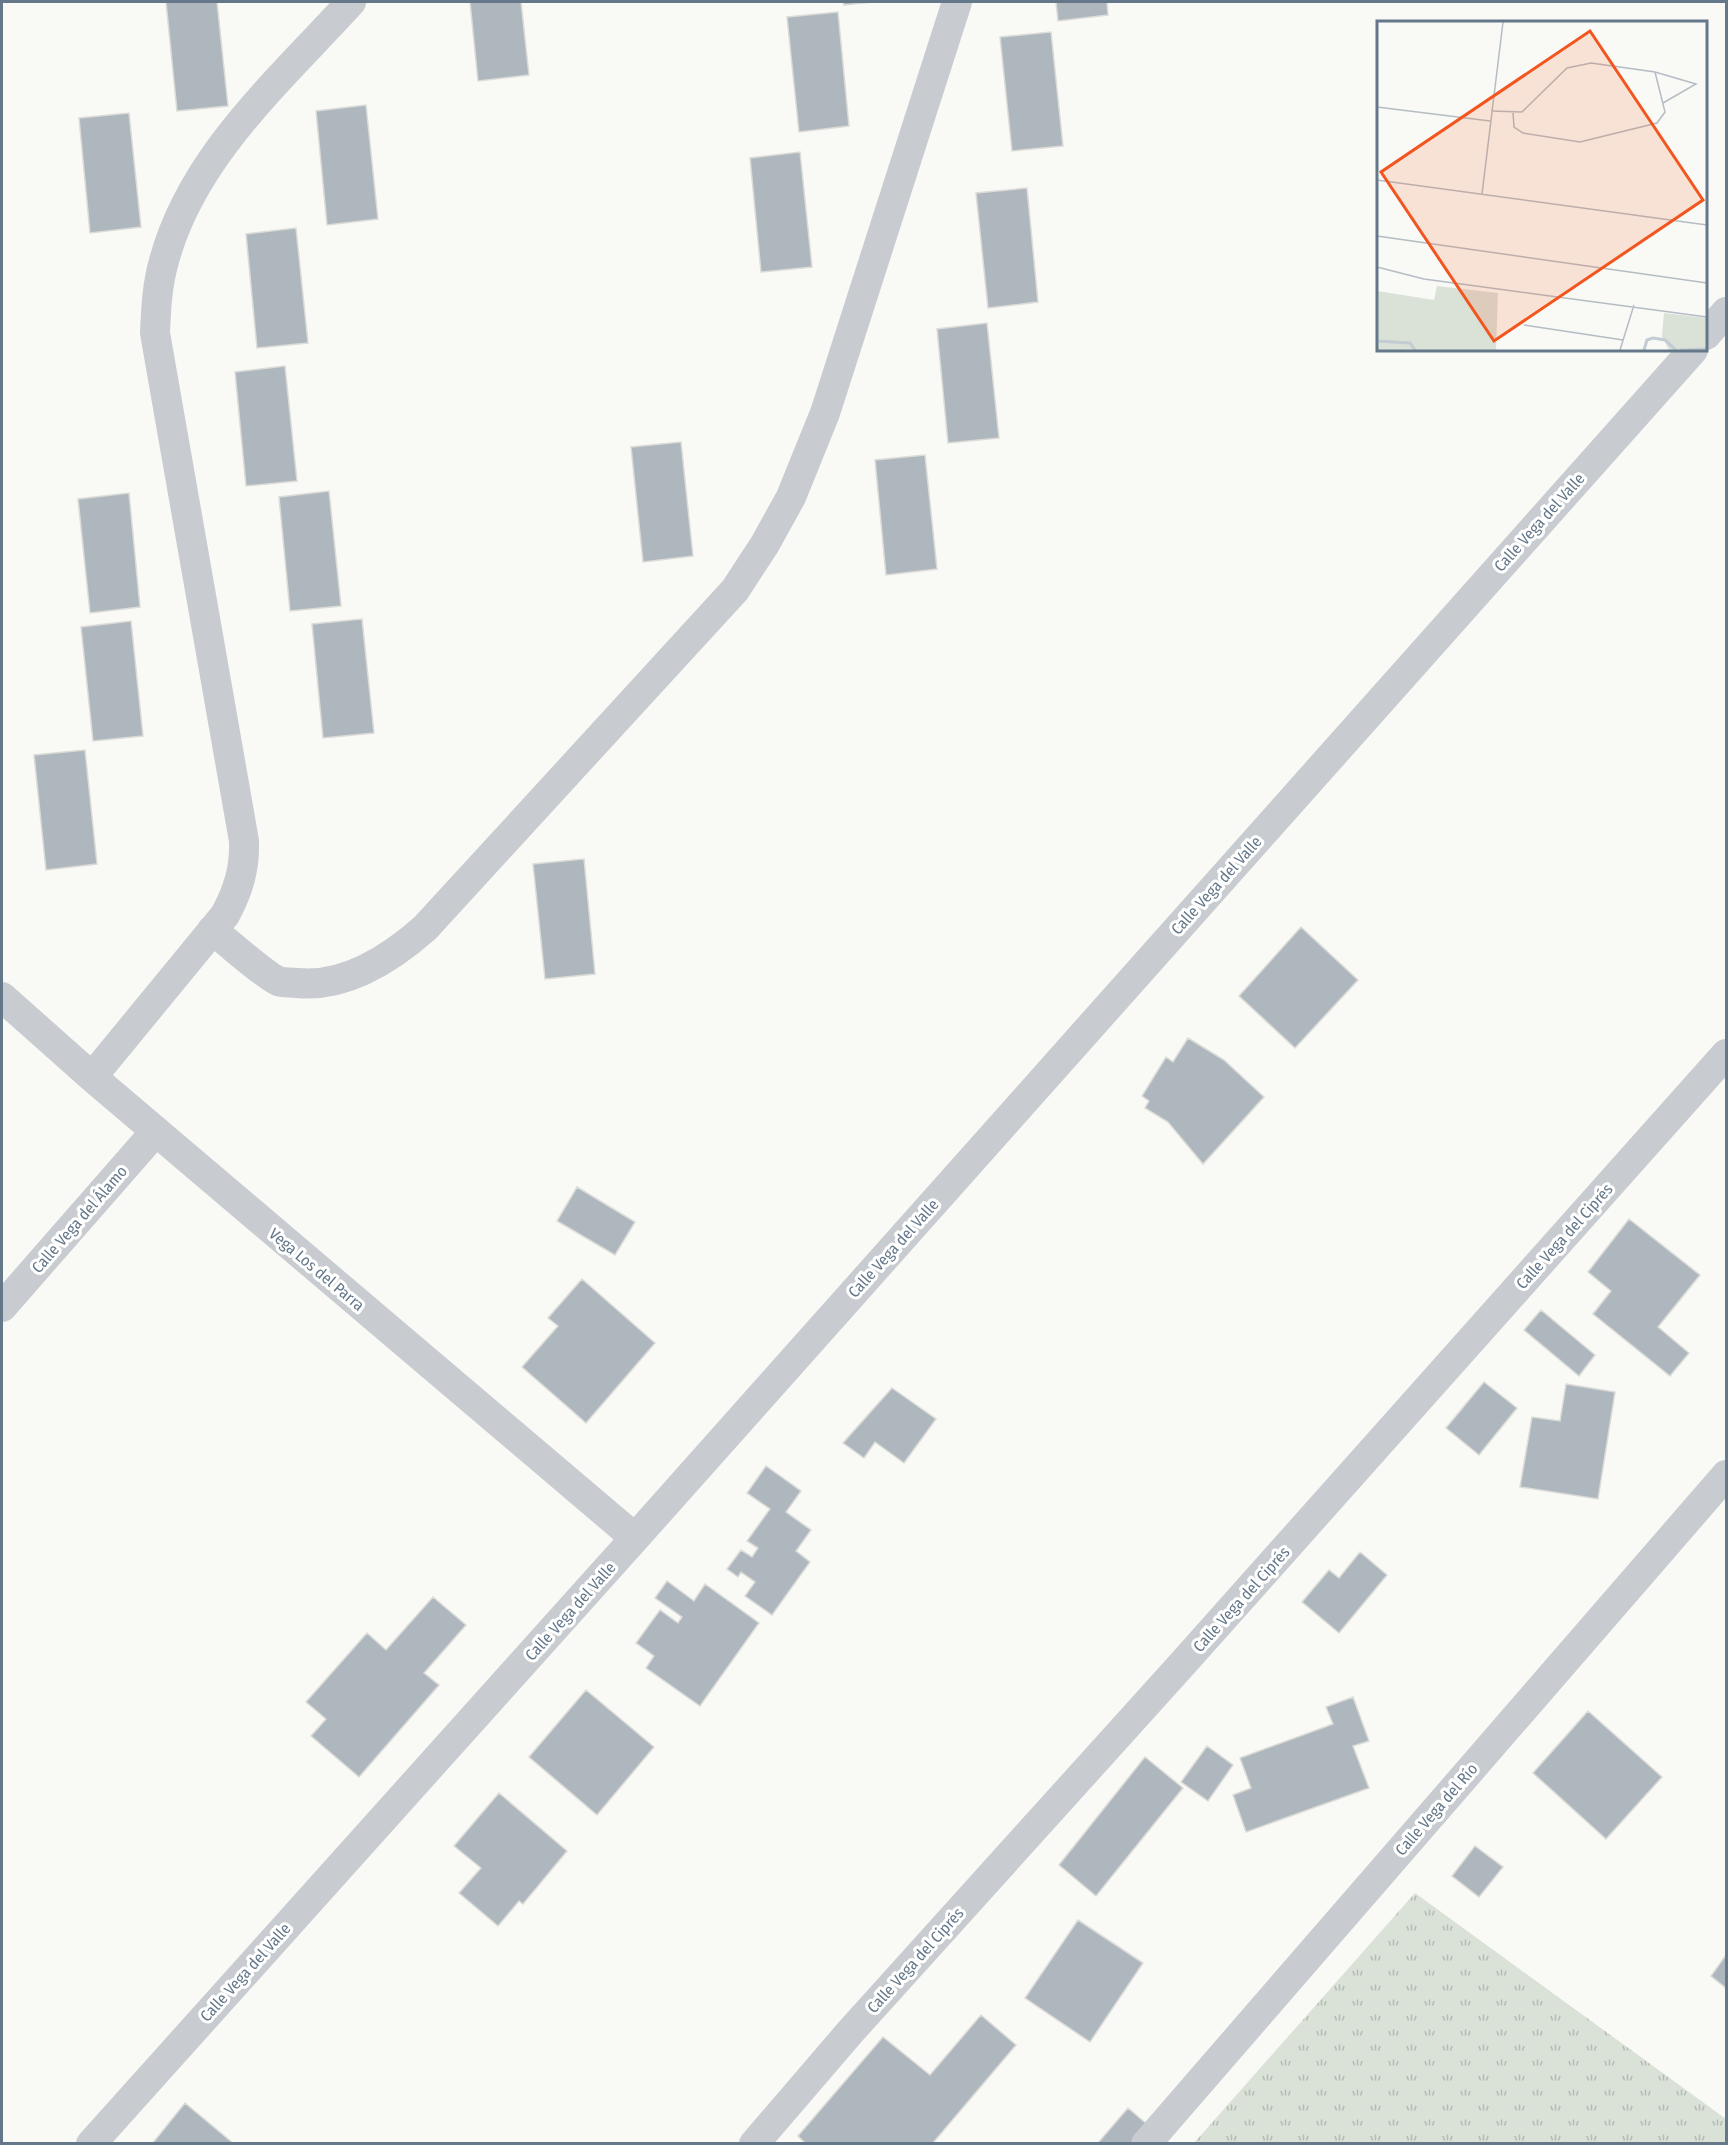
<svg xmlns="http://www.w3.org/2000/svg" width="1728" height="2145" font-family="'Fira Sans Condensed',sans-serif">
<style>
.grass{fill:url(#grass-tufts)}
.building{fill:#afb7be;stroke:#dbdbd8;stroke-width:1.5}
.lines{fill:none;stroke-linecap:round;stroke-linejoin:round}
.minor{stroke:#c8ccd0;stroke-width:30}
.labels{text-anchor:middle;stroke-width:6;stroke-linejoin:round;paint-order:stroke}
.street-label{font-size:16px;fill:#65788a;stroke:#fff}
.inset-river{fill:none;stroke:#c2ccd2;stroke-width:3}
.inset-road{fill:none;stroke:#b5bdc4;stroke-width:1.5}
.view{fill:#f2551d;fill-opacity:0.15;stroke:#f2551d;stroke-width:3}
.inset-edge{fill:none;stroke:#65788a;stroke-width:3}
</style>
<defs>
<pattern id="grass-tufts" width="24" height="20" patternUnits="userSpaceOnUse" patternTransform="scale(1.5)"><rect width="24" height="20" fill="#dae1d7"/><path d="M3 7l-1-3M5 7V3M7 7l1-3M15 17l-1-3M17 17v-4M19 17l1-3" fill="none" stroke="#b4bbb4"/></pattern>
</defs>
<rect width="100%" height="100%" fill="#f9f9f6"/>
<path class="grass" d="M1415,1893L1726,2119V2143H1194Z"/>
<path class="building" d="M166,2H217L228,106L177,111Z
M470,2H521L529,75L478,81Z
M843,2H873L844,5Z
M1056,2H1107L1108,15L1058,21Z
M838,12L849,126L799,132L787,17Z
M1051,32L1063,146L1012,151L1000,37Z
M366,105L378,219L327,225L316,111Z
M129,113L141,227L90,233L79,118Z
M800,152L812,267L761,272L750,158Z
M1027,188L1038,302L988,308L976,193Z
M296,228L308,343L257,348L246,234Z
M987,323L999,438L948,443L937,329Z
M285,366L297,481L246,486L235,372Z
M681,442L693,556L643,562L631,447Z
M925,455L937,569L886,575L875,460Z
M329,491L341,606L290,611L279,497Z
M129,493L140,607L90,613L78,499Z
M362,619L374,733L323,738L312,624Z
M131,621L143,736L93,741L81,627Z
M85,750L97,864L46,870L34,755Z
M584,859L595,974L545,979L533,864Z
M1301,927L1358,980L1295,1048L1239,996Z
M1188,1038L1224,1060L1264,1097L1203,1164L1168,1122L1145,1108L1149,1101L1142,1096L1166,1057L1173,1062Z
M577,1187L635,1222L615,1255L557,1221Z
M1629,1219L1700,1275L1658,1327L1689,1353L1670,1376L1593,1314L1611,1291L1588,1272Z
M582,1279L655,1343L586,1423L522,1367L558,1326L548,1318Z
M1541,1310L1595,1355L1579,1376L1524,1330Z
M1484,1382L1517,1408L1479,1455L1446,1428Z
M1566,1384L1615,1392L1598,1499L1520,1487L1532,1417L1560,1421Z
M892,1388L936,1419L904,1463L875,1442L864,1458L843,1443Z
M766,1466L801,1491L786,1512L811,1530L796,1551L810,1562L772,1615L745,1596L755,1582L741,1572L738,1577L727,1569L741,1550L752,1557L758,1548L747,1541L770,1509L747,1493Z
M1360,1552L1387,1575L1339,1633L1302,1602L1329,1570L1339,1578Z
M667,1581L694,1601L705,1584L759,1623L700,1706L646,1668L654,1656L636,1643L660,1610L678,1623L682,1617L655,1598Z
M433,1597L466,1625L424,1673L439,1685L359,1777L311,1736L326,1719L306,1702L367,1633L386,1650Z
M586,1690L654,1747L597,1815L529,1757Z
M1353,1697L1369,1741L1353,1746L1369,1788L1246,1832L1233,1795L1251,1788L1240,1758L1333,1724L1326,1707Z
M1588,1711L1662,1777L1606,1839L1533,1773Z
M1207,1746L1233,1765L1208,1801L1181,1782Z
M1145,1757L1183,1788L1096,1896L1059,1865Z
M499,1793L567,1851L523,1904L519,1901L498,1926L459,1893L481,1868L454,1846Z
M1475,1846L1503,1867L1479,1897L1452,1876Z
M1078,1920L1143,1963L1090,2042L1025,1998Z
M1726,1955V1988L1711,1976Z
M981,2015L1016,2045L932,2144H806L798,2136L883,2037L930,2075Z
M185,2103L234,2144H152Z
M1128,2108L1170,2144L1098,2143Z"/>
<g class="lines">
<path class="minor" d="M1706,335L1726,312
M212,930C227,941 264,975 278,981C283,983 291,982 297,983C345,988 390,959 425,928L735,590L765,544L791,497L825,413L957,2
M2,997L92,1077L635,1538
M92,1077L225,915C238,891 245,869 244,841L155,333C156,309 157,285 164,261C192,156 281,79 351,2
M2,1307L156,1131
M91,2144L635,1538L1693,350
M754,2144L851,2031L1185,1661L1726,1054
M1146,2144L1726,1475"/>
</g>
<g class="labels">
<g class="street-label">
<text transform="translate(1539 522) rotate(-48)" y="6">Calle Vega del Valle</text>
<text transform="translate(1216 885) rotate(-48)" y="6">Calle Vega del Valle</text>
<text transform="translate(79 1219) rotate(-49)" y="6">Calle Vega del Álamo</text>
<text transform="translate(1564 1236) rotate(-48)" y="6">Calle Vega del Ciprés</text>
<text transform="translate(893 1248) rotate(-48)" y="6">Calle Vega del Valle</text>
<text transform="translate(317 1269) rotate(40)" y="6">Vega Los del Parra</text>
<text transform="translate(1241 1599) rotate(-48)" y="6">Calle Vega del Ciprés</text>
<text transform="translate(570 1611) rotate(-48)" y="6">Calle Vega del Valle</text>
<text transform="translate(1436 1809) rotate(-49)" y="6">Calle Vega del Río</text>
<text transform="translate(915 1960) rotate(-48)" y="6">Calle Vega del Ciprés</text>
<text transform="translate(245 1972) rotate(-48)" y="6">Calle Vega del Valle</text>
</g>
</g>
<g transform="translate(1377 21)">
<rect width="330" height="330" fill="#f9f9f6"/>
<path d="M60,265L121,272L119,329H0V270L57,279ZM287,292L330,297V329H292L285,315Z" fill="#dae1d7"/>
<path class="inset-river" d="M0,320L33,322L38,329M267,329L270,319L276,317L288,319L299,329M303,329L330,328"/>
<path class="inset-road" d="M278,51L319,63L286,82M0,86L113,100M114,90L145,91L190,47L214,42L278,51L288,91L280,102L203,121L146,112L137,106L136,92M0,159L330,204M105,173L126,1M0,215L330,262M0,246L47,258L330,296M147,304L246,319M243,329L257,284"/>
<path class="view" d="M213,10L326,179L117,320L4,151Z"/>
<rect width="330" height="330" class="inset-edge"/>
</g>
<rect width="1728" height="2145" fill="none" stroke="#65788a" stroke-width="6"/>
</svg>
